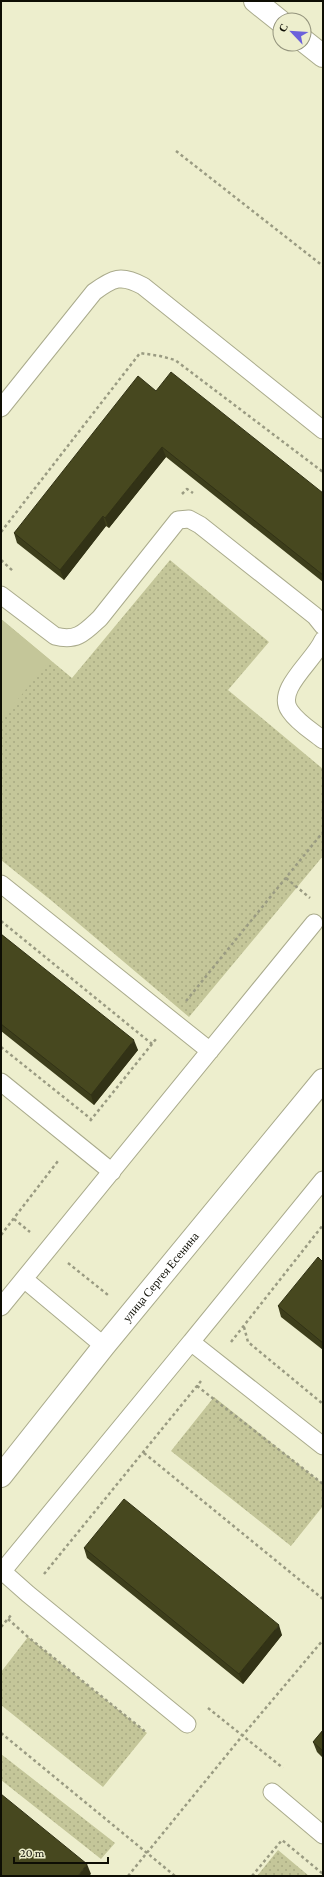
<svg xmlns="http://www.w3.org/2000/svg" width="324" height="1877" font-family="'Crimson Pro',serif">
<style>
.grass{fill:url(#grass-dots)}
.garden{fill:#c4c699}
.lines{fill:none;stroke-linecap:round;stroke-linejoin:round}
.service-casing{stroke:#aaab8c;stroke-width:19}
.minor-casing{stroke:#aaab8c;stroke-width:24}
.tertiary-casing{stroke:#aaab8c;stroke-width:24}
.path{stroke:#9a9b82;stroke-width:2.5;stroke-dasharray:3 3;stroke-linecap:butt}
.service{stroke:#fff;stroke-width:17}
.minor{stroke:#fff;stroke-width:22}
.tertiary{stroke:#fff;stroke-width:22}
.wall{fill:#3d3e1b}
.shaded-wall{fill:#323216}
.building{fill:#47481f;stroke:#323216}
.labels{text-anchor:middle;stroke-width:4;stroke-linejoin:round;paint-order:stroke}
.street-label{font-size:12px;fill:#0e0e04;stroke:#edeecd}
</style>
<defs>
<pattern id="grass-dots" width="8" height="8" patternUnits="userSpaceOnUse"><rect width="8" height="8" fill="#c4c699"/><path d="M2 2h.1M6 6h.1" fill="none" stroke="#a7a982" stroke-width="1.8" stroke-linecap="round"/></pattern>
</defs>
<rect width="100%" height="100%" fill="#edeecd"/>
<path class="grass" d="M170,560L269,642L228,690L323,769V856L189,1017L52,901L1,860V619L72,678Z
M214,1397L323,1484V1506L291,1546L171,1451Z
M28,1637L147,1733L103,1787L1,1705V1672Z
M1,1754L115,1843L101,1859L1,1780Z
M278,1850L309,1876H257Z"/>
<path class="garden" d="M1,619L50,660L1,720Z"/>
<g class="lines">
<defs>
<path id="service" d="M1,408L94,292C113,278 121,274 143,286L323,430
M1,595L55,636C77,642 85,632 100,618L178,520L189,519L200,525L315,616L323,626
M323,640C315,660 274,690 290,711C298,723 312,731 323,740
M1,884L210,1051
M1,1082L112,1172
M323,1180L191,1342L323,1446
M24,1279L104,1346
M1,1307L314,923
M1,1570L28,1594L187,1724
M1,1573L191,1342
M272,1792L323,1835"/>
<g id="minor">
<path id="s1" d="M1,1476L104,1346L323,1080"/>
</g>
<path id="tertiary" d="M255,1L280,21
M304,41L323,56"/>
</defs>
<use href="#service" class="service-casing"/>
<use href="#minor" class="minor-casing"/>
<use href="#tertiary" class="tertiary-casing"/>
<path class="path" d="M176,151L323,266
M182,494L187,489L193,493
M1,532L140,353L160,356L175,360L323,472
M1,560L14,572
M286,878L310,898
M1,921L152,1044
M186,1001L323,832
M1,1047L91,1119
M90,1121L156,1039
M14,1219L30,1232
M1,1235L58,1161
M68,1263L108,1295
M244,1327L248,1342L323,1404
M231,1342L323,1225
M197,1386L323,1484
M144,1453L323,1599
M44,1574L201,1381
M8,1619L28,1637L147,1733
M1,1627L12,1614
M208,1708L283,1768
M1,1733L175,1876
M128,1876L243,1735L323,1640
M252,1876L282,1840L323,1874"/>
<use href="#service" class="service"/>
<use href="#minor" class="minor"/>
<use href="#tertiary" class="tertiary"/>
</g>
<path class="wall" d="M156,391L323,493V582L166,457L109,528L106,526L64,580L17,543L14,533Z
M1,934L138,1050L94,1105L1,1031Z
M323,1262V1350L281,1317L278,1306Z
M84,1548L282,1635L243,1684L87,1558Z
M323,1730V1758L317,1752L313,1742Z"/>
<path class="shaded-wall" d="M162,447L166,457L109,528L105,518Z
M103,516L106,526L64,580L60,570Z
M134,1040L138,1050L94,1105L91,1095Z
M279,1625L282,1635L243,1684L239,1674Z
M87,1864L91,1874L89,1876H78Z"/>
<path class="building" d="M171,372L323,493V575L162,447L105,518L103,516L60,570L14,533L138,376L156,391Z
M1,934L134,1040L91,1095L1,1024Z
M318,1257L323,1262V1343L278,1306Z
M124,1499L279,1625L239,1674L84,1548Z
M323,1730V1751L313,1742Z
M1,1794L87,1864L78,1876H1Z"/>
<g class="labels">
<g class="street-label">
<text dy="4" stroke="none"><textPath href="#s1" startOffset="255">улица Сергея Есенина</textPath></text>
</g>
</g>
<rect width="324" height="1877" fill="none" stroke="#0e0e04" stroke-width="4"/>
<g transform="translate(292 32) rotate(295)"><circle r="19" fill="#edeecd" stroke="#94947d"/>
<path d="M0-3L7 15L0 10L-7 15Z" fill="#6c61db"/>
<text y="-6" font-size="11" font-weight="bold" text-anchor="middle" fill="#0e0e04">С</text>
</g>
<path d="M14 1857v6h94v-6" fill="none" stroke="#0e0e04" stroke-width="2"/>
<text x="20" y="1857" font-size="12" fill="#0e0e04" stroke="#edeecd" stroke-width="3" paint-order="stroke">20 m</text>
</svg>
